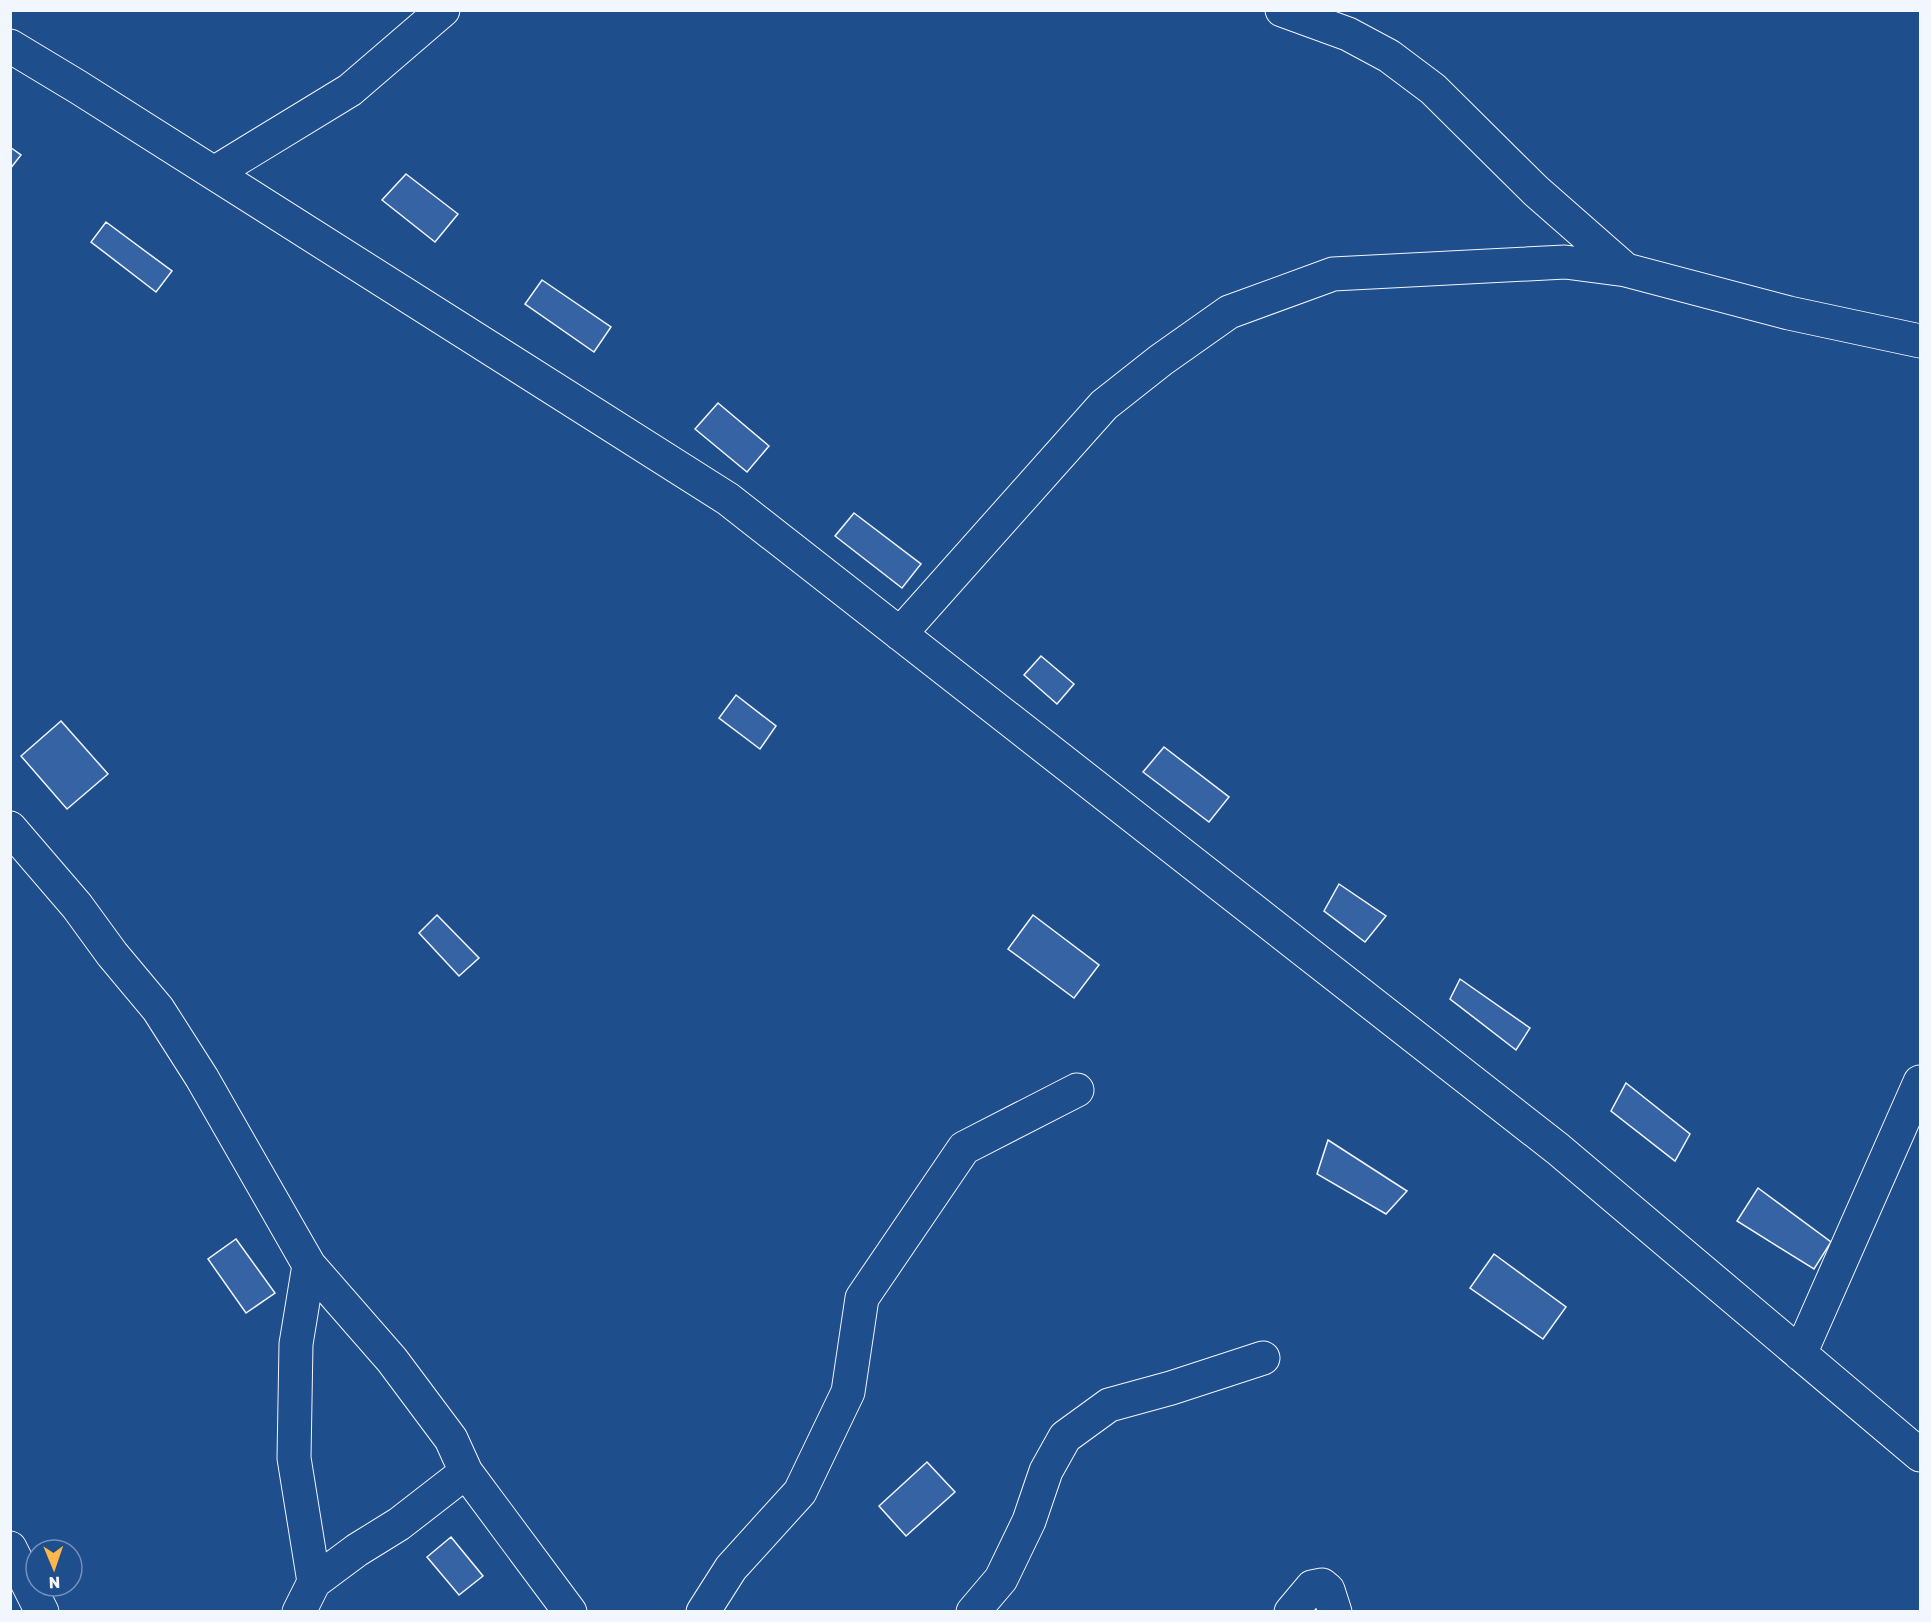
<svg xmlns="http://www.w3.org/2000/svg" width="1931" height="1622" font-family="Rubik,sans-serif">
<style>
.building{fill:#3563a3;stroke:#f2f6ff;stroke-width:1.5}
.lines{fill:none;stroke-linecap:round;stroke-linejoin:round}
.minor-casing{stroke:#f2f6ff;stroke-width:35}
.minor{stroke:#1f4e8c;stroke-width:33}
</style>
<rect width="100%" height="100%" fill="#1f4e8c"/>
<path class="building" d="M10,147L21,155L10,169Z
M406,174L458,214L435,242L382,200Z
M106,222L172,271L156,292L91,242Z
M542,280L611,327L594,352L525,304Z
M718,403L769,446L747,472L695,429Z
M854,513L921,564L902,588L835,536Z
M1041,656L1074,684L1057,704L1024,675Z
M736,695L776,726L760,749L719,718Z
M61,721L108,774L67,809L21,756Z
M1164,747L1229,797L1209,822L1143,772Z
M1339,884L1386,916L1365,942L1324,911Z
M437,915L479,958L459,976L419,933Z
M1033,915L1099,965L1074,998L1008,949Z
M1460,979L1530,1028L1516,1050L1450,999Z
M1626,1083L1690,1134L1675,1161L1611,1111Z
M1328,1140L1407,1191L1386,1214L1317,1174Z
M1758,1188L1831,1242L1814,1269L1737,1221Z
M236,1239L275,1293L246,1313L208,1259Z
M1494,1254L1566,1307L1543,1339L1470,1288Z
M927,1462L955,1492L906,1536L879,1506Z
M451,1537L483,1576L459,1595L427,1557Z"/>
<g class="lines">
<defs>
<path id="minor" d="M1282,10L1348,34L1389,56L1433,89L1536,191L1626,270
M10,46L78,87L728,499L1558,1149L1920,1455
M214,173L350,90L443,10
M900,634L1104,405L1161,360L1229,312L1333,274L1565,262L1626,270L1789,313L1920,341
M10,828L77,906L112,954L158,1009L202,1078L309,1265L392,1360L451,1439L466,1472L570,1612
M309,1265L296,1344L294,1458L314,1582
M1800,1354L1920,1082
M10,1548L42,1612
M299,1612L314,1582L357,1550L399,1524L466,1472
M703,1612L731,1568L800,1492L848,1392L862,1298L964,1148L1077,1090
M973,1612L1001,1579L1029,1521L1046,1471L1065,1437L1109,1405L1171,1388L1263,1358
M1291,1612L1312,1587L1322,1585L1328,1590L1335,1612"/>
</defs>
<use href="#minor" class="minor-casing"/>
<use href="#minor" class="minor"/>
</g>
<rect width="1931" height="1622" fill="none" stroke="#f2f6ff" stroke-width="24"/>
<g transform="translate(54 1568) rotate(178)"><circle r="28" fill="#1f4e8c" stroke="#7391ba" stroke-width="1.5"/>
<path d="M0-4.5L10 22L0 15L-10 22Z" fill="#ffb74d"/>
<text y="-9" font-size="16" font-weight="bold" text-anchor="middle" fill="#f2f6ff">N</text>
</g>
</svg>
